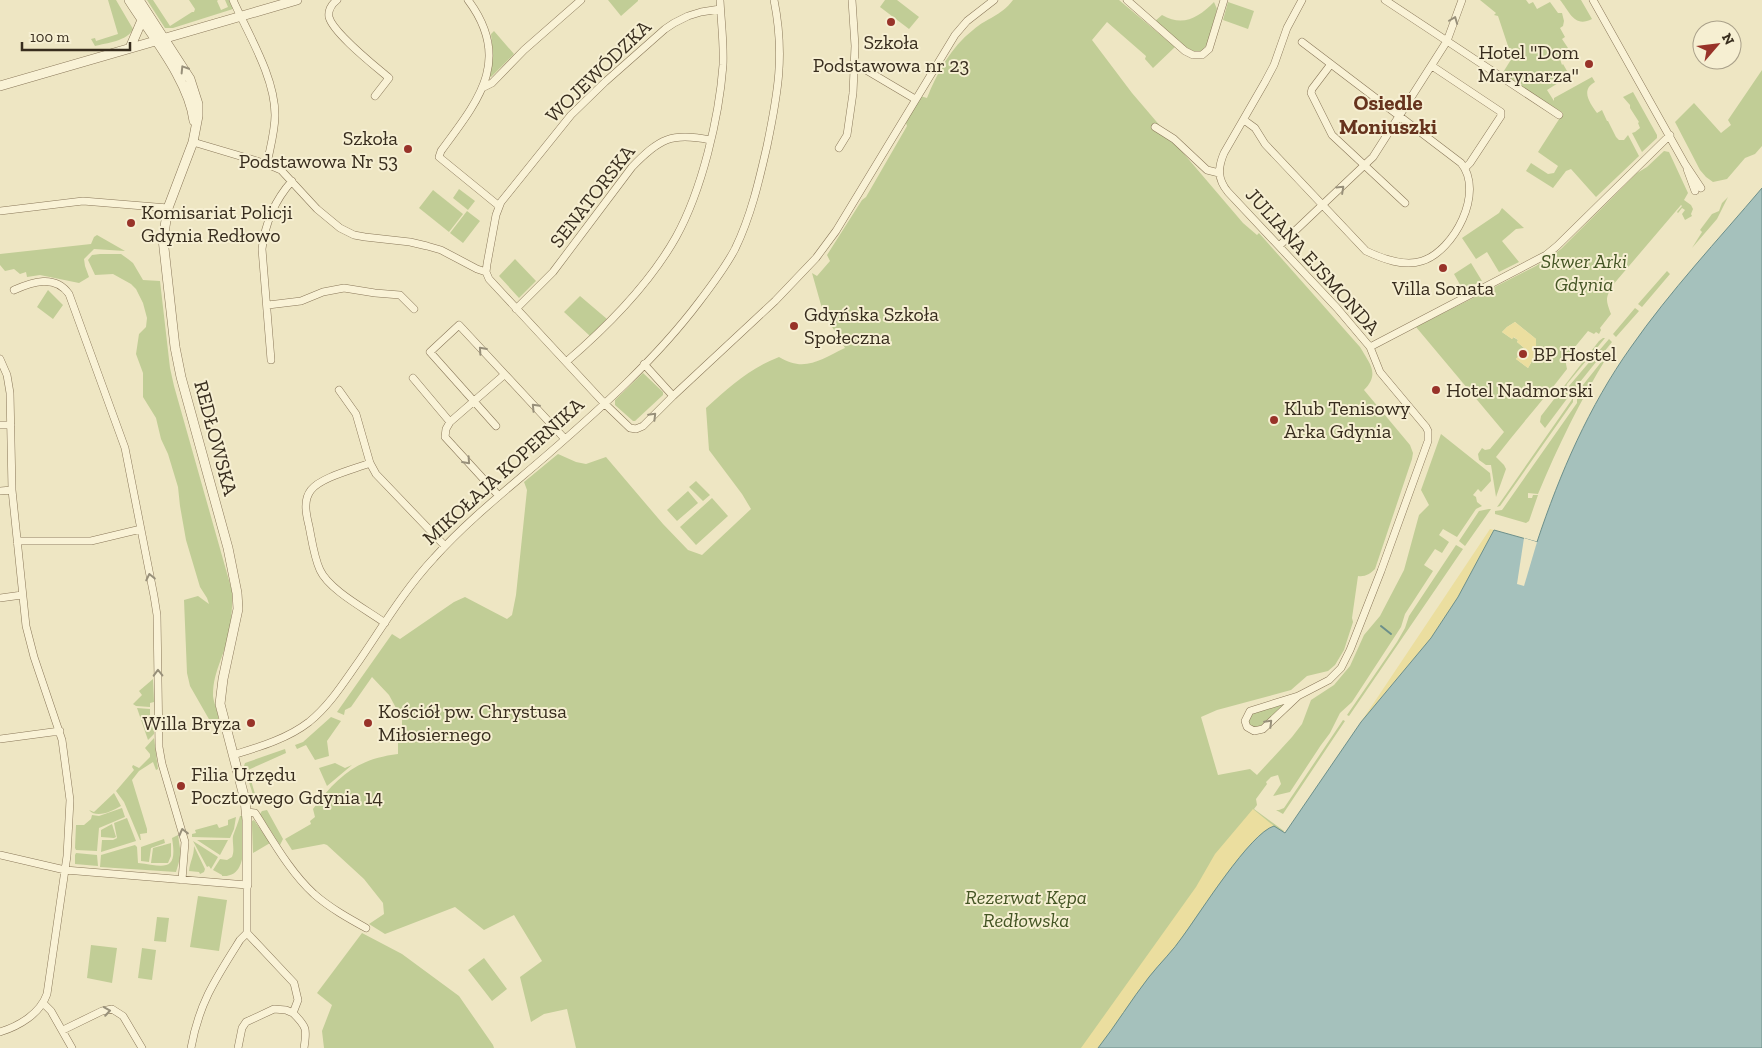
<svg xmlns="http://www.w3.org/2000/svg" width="1762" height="1048" font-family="'Zilla Slab',serif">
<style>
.green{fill:#c1cd96;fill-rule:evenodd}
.sand{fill:#ebde9f}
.water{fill:#a5c1bc;stroke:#6c8f8a}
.pier{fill:#eee6c3}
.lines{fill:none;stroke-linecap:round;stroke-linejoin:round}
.stream{stroke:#6c8f8a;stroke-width:2}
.minor-casing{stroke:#897759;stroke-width:8}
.tertiary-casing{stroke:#897759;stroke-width:10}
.minor{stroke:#f9f2d6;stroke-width:7}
.tertiary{stroke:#f9f2d6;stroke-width:9}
.oneway{stroke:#98907a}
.poi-dot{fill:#983329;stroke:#f6efd2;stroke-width:2}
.labels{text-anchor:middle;stroke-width:4;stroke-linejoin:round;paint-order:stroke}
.poi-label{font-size:20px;fill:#382d1e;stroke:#f6efd2;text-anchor:start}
.street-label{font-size:20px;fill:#382d1e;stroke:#f6efd2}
.park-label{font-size:20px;font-style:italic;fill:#445524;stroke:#f6efd2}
.neighbourhood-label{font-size:21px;font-weight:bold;fill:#66331d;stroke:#f6efd2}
</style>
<rect width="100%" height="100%" fill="#eee6c3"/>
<path class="green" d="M108,0H116L133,29C128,41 106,43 95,46L91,39L95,38L96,41L118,34Z
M147,0H153L170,26L192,12H194L195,9L189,0H218L217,1L221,10L228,7L225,0H229L233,9L173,28H165Z
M608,0H638V1L621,16Z
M885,0H897L919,17L909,29L880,7Z
M1013,0H1119L1175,47L1153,68L1145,59L1146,56L1107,22L1092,40L1132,93L1243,223L1257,235L1259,233L1360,347C1370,364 1380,374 1364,390L1410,445L1413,453L1412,459L1375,569C1370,574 1365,577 1358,576L1352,618L1353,622L1344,650L1335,665L1328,671L1307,676L1291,690L1217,710L1201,717L1218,775L1250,769L1257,775L1292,737L1302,724L1311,700L1334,685L1350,666L1364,635L1380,616L1404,570L1419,515L1429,505L1421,490L1441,434L1490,473L1491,481L1481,492L1478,489L1473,495L1476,497L1477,502L1482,506L1476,509L1457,537L1443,529L1439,535L1449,542L1442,553L1435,549L1424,565L1433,571L1405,614L1401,627L1352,702L1340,713L1330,733L1321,745L1290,792L1273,796L1281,784L1278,775L1271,777L1266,782L1267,784L1256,799L1257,805L1254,809L1284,831L1238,879L1120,1048H576L567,1009L544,1014L531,1022L520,977L542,961L514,915L484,930L455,907L385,934L369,924L384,914L383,903L364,879L327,845L324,844L292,850L285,839L311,824L310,821L315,817L313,809C338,776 357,759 398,754V742L402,732V719L389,695L372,677L351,707L345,710L344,715L337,712L392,634L400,639L454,602L465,597L507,619L512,615L516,595L527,490L524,482L558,454L576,462L586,464L606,457L663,524L688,550L702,555L751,509L742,494L709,450L706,408C729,387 750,368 779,357C805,373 821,359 845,348L823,312L812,273L817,276L830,261L827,255L862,200L866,197L907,126L906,123L920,96L927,98C937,73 951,47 973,30C988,17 1000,17 1013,0Z
M1480,0H1526L1529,4L1533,2L1537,9L1550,2L1558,13H1562L1564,21L1563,26L1560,28L1565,37L1562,39L1570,51L1560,59L1562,65L1563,64L1570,76L1563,77V80L1547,90L1554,101V98L1592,77L1595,82C1580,90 1590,103 1597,113L1602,110L1607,121H1608L1616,137L1619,140H1624L1628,135L1639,156L1596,197L1571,169L1566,171L1553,188L1526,171L1531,163L1548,174L1554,173L1558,166L1538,152L1563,113L1502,74L1512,58L1498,16L1494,15L1496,13Z
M1560,0H1581L1592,19C1574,28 1570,12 1560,0Z
M1214,2L1217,9L1208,43L1202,51L1190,52L1154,22L1162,15C1183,27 1198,18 1214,2Z
M1228,2L1254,11L1248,29L1223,20Z
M494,31L514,54L491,77L489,75L493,55L491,34Z
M1762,70V146L1755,154L1745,158L1727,179L1713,182L1706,177L1700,170L1675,122L1694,103L1721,133L1731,125L1728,120Z
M1633,92L1657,135V138L1642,152L1632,133L1635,132L1640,128L1638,123L1639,122L1630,108V105L1623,97Z
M1664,151L1669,152L1688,193L1684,200L1691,205L1693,209L1691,214L1692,216L1685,220L1682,214L1685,210L1682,208L1678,213L1677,212L1682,206L1681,205L1612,286C1605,299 1606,300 1611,314L1600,328L1601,330L1599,334L1596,332L1594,334L1588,331L1565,359L1567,369C1544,399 1519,427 1496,457L1504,465L1506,469L1496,497L1491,465H1486L1479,460L1478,454L1482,448L1485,450L1490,449L1504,432L1416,327L1536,266L1561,249L1637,173L1647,167ZM1515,322L1536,339V354L1528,368L1516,359L1519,356L1524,359L1529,352L1517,342L1518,340L1513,337L1512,339L1502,332L1507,327Z
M459,189L475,201L468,210L453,198Z
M433,190L463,214L449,232L419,208Z
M1728,197L1717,219L1692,248L1702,232L1700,230L1712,214L1719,211L1722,203Z
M1502,208L1524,228L1516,229L1502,241L1519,262L1499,272L1487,252L1476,259L1462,238L1499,213Z
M467,211L480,221L463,243L450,233Z
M97,235L125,251L94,249L84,259L85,266L89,277L79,283L40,275L27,277L26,272L20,274L14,269L5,271L0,265V254L91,244L94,237Z
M100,254H121L128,259L133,263L143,280L160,281L170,368L174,386L232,591C233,614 230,637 221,659C216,673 213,681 213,696C214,707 224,720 214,728L190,686L187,673L184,600L198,596L209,604L207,598L200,587L186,540L180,506L178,487L168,454L161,439L156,418L143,397V373L136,354L139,334L146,327L147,318L143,303L136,289L131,284L113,274L95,275L88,260L92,255Z
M515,259L536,281L519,298L499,276Z
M1471,263L1482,281L1463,290L1454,274Z
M1667,271L1670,274L1642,307L1638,304Z
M48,290L63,305L53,319L37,307Z
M580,296L607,319L590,336L564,312Z
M1635,308L1639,311L1616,337L1613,334Z
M1603,338H1605L1567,384L1565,390L1569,396L1545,428L1540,422L1541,416L1599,341Z
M1609,339L1612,342L1572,392L1569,386Z
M1606,356L1607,357C1580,401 1558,446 1538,494L1528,493V498H1532L1533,495H1538L1529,521L1526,523L1495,514V511L1502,510L1577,403V398L1575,395Z
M643,373L663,392V395L635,421H633L615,405V400Z
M1573,398V402L1500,506L1497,507Z
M696,481L710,495L703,501L689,487Z
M688,491L698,503L677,521L667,510Z
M712,498L728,516L696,545L680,527Z
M1489,509H1491L1465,546L1459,541L1479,511Z
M1456,545L1463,549L1349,716L1347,715L1397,642L1405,628L1409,616Z
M153,679L154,702L150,703V707L136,706L133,704L142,695L139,691Z
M1287,703L1258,728H1252L1249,723L1248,717L1252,713Z
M137,708L150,709V715H154V734L148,740Z
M331,717L341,721L327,741L329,756L315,760L306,745L297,749L295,745L303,742Z
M1343,720L1345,721L1283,814L1276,810H1279L1284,808Z
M154,738L158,769L156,770L153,762L139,771L132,780L147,829V833L140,834L141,840H140L124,802L116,791L134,770L132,767L133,765L139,768L150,757V754L145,748Z
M285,749L286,753L248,770L255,794L253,795L244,766L245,763Z
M335,763L345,768L352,765L327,786L319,768Z
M114,793L121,806C112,811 97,819 89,810L94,812Z
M122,808L125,817L99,828L97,851L76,850L75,848L76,825H84L91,819L92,815L99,816Z
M267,810L283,839L280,845L260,814L262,811Z
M240,816H242C242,835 251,878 222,876V875L213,870L220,859L227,860L232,857C235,850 232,842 233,836C235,830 238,823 240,816Z
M236,817L234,829L230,838L192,837V834L196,833L195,830L217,824L219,828L228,825V820Z
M127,818L136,841L101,852L102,840H113L117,838L114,823Z
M254,820L270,843L253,853L252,825V821Z
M112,824L116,837L114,838L101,837V830Z
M178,835L181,855L176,872L100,867L101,855L135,845L137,847L138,863C164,866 178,873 172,838Z
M164,839L165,843L151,848L149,862L141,861V847Z
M197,840H228L220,855Z
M193,841L218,857L211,869L209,866L207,867Z
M171,843V856L168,863H151L153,848Z
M194,846L205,869L204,872L200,874L199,872L189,871C190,861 194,857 194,846Z
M76,853L97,855L98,866L75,864V855Z
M198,896L227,900L219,951L190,947Z
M157,917L169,918L166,942L154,941Z
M362,933L402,954L459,996L493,1045L494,1048H324L322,1031L332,1005L317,993Z
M91,945L117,948L112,983L87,978Z
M142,948L156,950L152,980L138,978Z
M484,958L507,989L492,1001L468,970Z"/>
<path class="sand" d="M1515,322L1536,339V354L1528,368L1516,359L1519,355L1525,359L1529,352L1517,342L1518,340L1514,337L1512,339L1502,332L1507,327Z
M1490,529L1494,530L1458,597L1431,638L1361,722Z
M1253,809L1274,826C1250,833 1200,913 1183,936C1173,951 1160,963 1149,977C1131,1000 1116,1025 1098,1048H1081L1196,887L1215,854Z"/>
<path class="water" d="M1762,188V1048H1098C1116,1025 1131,1000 1149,977C1160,963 1173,951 1183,936C1200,913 1250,833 1274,826L1285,833L1361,722L1431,638L1458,597L1494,530L1537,542C1560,473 1589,406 1631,347C1670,291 1718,240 1762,188Z"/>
<path class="pier" d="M1524,538L1537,542L1524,586L1517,584Z"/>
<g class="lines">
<path class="stream" d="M1381,626L1391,634"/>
<defs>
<path id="minor" d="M233,0C248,34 275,77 275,115C275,131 270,148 267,164
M337,0C332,4 328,10 329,17C333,33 375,66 389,78L375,96
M468,0C513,60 478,101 441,151L439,157L499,206
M1127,0L1185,51L1193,55H1202L1209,49L1224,0
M1385,0L1559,115
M1593,0L1685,164L1701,188
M720,9L701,12L688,16L674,23L665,29L605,82L571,115L501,202L496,215L487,264L486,272L489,279L604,403L630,428L636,429L643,426L673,396L775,301L816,258L836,231L955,35L967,21L994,0
M1331,64L1312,89L1311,93L1332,135L1405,203
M855,65L861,67L915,99
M1432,66L1501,112V116L1470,163L1465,168
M484,87L492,83L524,50L581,0
M1244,120L1255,128L1265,144L1366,251C1383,259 1404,267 1422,261C1454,251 1485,192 1461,163L1302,42
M1155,127L1174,139L1207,170L1219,173
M193,142L267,164L281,170L317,209L340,228L354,235L365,237L410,242L427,246L441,250L477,269L486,272
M839,148L847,135L853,93L855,46L852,0
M1687,169L1695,191
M0,211L83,201L168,208
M1279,246L1373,157L1447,41L1462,0
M14,290C32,282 55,274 69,294L125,448L154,596L157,615L159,747L162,764L185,842L182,880
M268,305L301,301L323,292L344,288L375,293L400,295L414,309
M516,309L553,272L632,167C659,139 671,132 710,140
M1370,347L1546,255L1557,246L1670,135
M0,359L7,375L10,393L12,490L26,626L34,657L62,740L70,800L67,856L47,994C40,1014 19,1026 0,1032
M271,360L262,249C265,224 274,201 292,181
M566,362C608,326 649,285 676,237C702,190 719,118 723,65C724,43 721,21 720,0
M644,364L673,396
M413,378L450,422
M339,390L356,414L370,463L376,474L445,546
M0,425H11
M496,426L430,352L459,325L565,439
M370,463C355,469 321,477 311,490C303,500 306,514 309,526C312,541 314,557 320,570C329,590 367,610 385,623
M0,491L12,490
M499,496L445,437L446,429L450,422L504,375
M17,541H91L141,529
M0,598L22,595
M1298,696L1250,711L1245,721L1247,727L1254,731L1263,729L1298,696L1329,680L1341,668L1350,650L1381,571L1428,441V431L1426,427L1380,372L1370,347L1337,308L1228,192C1217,179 1218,167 1224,153L1265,82L1274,65L1287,28L1302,0
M0,739L60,731
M233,755C259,747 287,739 309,722C330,705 344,682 359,661C383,626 405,589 434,558C468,520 509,488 547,455C601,408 656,359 699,302C712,285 725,268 735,249C751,216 759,181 767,146C778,93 785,54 774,0
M247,812L255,813C273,841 290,872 314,894C330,908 348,918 366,928
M0,855L65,870L247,885V933L240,940C216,978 199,1003 191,1048
M247,933L294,983L298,1000L293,1013C307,1027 307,1029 304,1048
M44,1004L51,1011L72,1048
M63,1030L102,1011L112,1009L123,1016L142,1048
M238,1048L242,1028L246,1022L274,1009L286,1010L293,1013"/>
<path id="tertiary" d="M129,0C151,35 189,80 194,121
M139,0L190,79L198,104V116L193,142L168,208L163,239L175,347L181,377L228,548L237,593L238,609L223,679L220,704L245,800L247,820V885
M130,48L142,20
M0,86L297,0"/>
</defs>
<use href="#minor" class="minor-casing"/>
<use href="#tertiary" class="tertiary-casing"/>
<use href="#minor" class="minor"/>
<use href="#tertiary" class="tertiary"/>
</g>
<defs><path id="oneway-chevron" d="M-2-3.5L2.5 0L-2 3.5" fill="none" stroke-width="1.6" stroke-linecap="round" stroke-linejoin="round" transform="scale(1.25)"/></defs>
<g class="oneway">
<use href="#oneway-chevron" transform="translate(1454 20) rotate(-69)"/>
<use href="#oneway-chevron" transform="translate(184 69) rotate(-122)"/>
<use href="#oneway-chevron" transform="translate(1341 189) rotate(-43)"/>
<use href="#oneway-chevron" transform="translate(482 350) rotate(-132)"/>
<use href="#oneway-chevron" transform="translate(535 407) rotate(-134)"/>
<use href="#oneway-chevron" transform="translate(653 416) rotate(-45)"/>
<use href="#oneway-chevron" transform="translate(467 461) rotate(48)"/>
<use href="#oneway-chevron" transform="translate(150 577) rotate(-102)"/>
<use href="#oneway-chevron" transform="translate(158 673) rotate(-91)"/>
<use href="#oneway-chevron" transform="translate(1269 723) rotate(-45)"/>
<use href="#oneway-chevron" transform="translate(183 832) rotate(-104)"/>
<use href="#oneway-chevron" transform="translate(107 1011) rotate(-9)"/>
</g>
<g class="poi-dot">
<circle cx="891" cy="22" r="5"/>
<circle cx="1589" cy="64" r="5"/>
<circle cx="408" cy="149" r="5"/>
<circle cx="131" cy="223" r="5"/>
<circle cx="1443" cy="268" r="5"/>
<circle cx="794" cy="326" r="5"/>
<circle cx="1523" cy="354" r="5"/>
<circle cx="1436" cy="390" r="5"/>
<circle cx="1274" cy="420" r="5"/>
<circle cx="251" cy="723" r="5"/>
<circle cx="368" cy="723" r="5"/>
<circle cx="181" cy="786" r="5"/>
</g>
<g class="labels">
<g class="poi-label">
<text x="891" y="49" text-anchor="middle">Szkoła<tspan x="891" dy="23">Podstawowa nr 23</tspan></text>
<text x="1579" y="59" text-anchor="end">Hotel "Dom<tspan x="1579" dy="23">Marynarza"</tspan></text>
<text x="398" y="145" text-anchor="end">Szkoła<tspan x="398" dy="23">Podstawowa Nr 53</tspan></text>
<text x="141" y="219">Komisariat Policji<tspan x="141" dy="23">Gdynia Redłowo</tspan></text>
<text x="1443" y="295" text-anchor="middle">Villa Sonata</text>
<text x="804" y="321">Gdyńska Szkoła<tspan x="804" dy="23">Społeczna</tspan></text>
<text x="1533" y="361">BP Hostel</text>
<text x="1446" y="397">Hotel Nadmorski</text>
<text x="1284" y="415">Klub Tenisowy<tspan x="1284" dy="23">Arka Gdynia</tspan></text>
<text x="378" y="718">Kościół pw. Chrystusa<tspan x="378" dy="23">Miłosiernego</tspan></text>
<text x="241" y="730" text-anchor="end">Willa Bryza</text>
<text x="191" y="781">Filia Urzędu<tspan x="191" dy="23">Pocztowego Gdynia 14</tspan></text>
</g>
<g class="street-label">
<text transform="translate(598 71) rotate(-44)" y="7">WOJEWÓDZKA</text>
<text transform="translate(592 196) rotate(-52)" y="7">SENATORSKA</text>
<text transform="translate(1313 261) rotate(48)" y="7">JULIANA EJSMONDA</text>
<text transform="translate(216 438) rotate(75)" y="7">REDŁOWSKA</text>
<text transform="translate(503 471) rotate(-42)" y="7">MIKOŁAJA KOPERNIKA</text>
</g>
<g class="park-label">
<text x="1584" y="268">Skwer Arki<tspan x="1584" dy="23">Gdynia</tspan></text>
<text x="1026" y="904">Rezerwat Kępa<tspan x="1026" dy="23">Redłowska</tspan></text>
</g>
<g class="neighbourhood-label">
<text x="1388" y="110">Osiedle<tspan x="1388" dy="24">Moniuszki</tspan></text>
</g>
</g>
<g transform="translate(1717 45) rotate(62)"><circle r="24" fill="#f6efd2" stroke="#aaa18a"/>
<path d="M0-4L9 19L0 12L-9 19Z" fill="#983329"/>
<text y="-8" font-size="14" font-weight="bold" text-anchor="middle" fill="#382d1e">N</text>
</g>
<path d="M22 42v8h108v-8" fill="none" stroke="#382d1e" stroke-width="2.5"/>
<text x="30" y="42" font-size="15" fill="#382d1e" stroke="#f6efd2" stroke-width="4" paint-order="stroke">100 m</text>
</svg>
